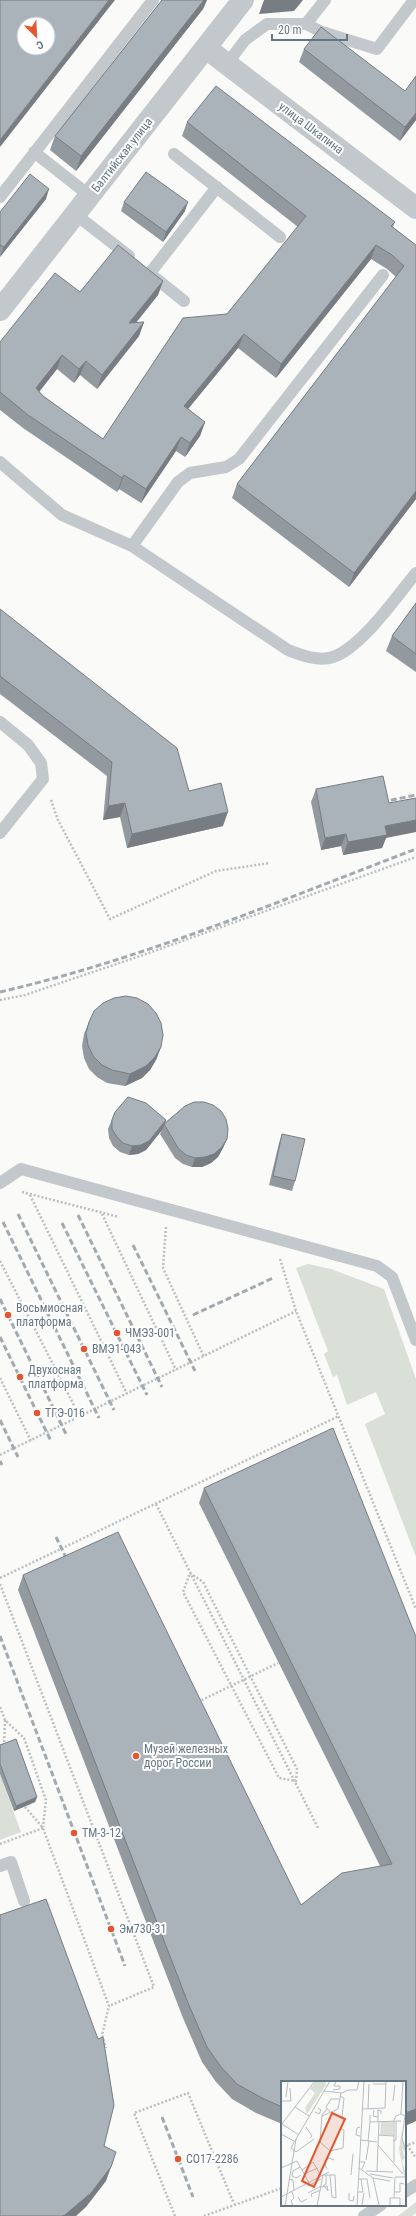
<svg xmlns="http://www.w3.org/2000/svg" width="416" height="2216" font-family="'Roboto Condensed',sans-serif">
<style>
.green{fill:#dadfd7}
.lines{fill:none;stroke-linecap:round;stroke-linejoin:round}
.path{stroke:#bbbfc2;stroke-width:2.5;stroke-dasharray:2 2;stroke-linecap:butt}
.service{stroke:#c3c8cc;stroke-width:12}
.minor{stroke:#c3c8cc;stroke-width:22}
.rail{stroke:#a2aab0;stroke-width:3;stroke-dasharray:6 3;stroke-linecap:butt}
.path-bridge{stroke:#bbbfc2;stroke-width:2.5;stroke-dasharray:2 2;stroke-linecap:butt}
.wall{fill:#929a9f}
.shaded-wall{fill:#777d82}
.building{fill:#aab3b9;stroke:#777d82;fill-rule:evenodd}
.poi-dot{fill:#e4572e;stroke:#fff;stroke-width:1.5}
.labels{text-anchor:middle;stroke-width:4;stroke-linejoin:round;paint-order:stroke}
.street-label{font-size:12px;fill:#657683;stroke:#fff}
.poi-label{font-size:12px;fill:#657683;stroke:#fff;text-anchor:start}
.inset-road{fill:none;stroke:#b5bdc2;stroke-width:1}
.view{fill:#e4572e;fill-opacity:0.15;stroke:#e4572e;stroke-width:2}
.inset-edge{fill:none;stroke:#657683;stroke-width:2}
</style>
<rect width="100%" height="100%" fill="#fafaf8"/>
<path class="green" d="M308,1264L331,1269L384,1289L416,1379V1557L365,1424L385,1414L376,1392L347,1405L337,1375L333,1377L324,1354L328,1351L296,1268Z
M0,1774L21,1832L0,1840Z
M416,2202V2213L412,2216H398Z"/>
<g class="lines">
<path class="path" d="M51,800L58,820L110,919L216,871L270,863
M0,1000L25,995L146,954L416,857
M22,1192L119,1217
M30,1195L127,1394
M102,1214L176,1370
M166,1227L163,1268L204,1357
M280,1259L296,1311L416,1609
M0,1261L80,1417
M0,1378L31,1441
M0,1455L296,1311
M156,1504L318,1828
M190,1573L203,1582L297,1769L296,1781L279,1778L183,1592Z
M0,1578L339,1416
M0,1584L154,1987L109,2006
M0,1707L5,1720L24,1738L46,1800L43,1827
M4,1746L5,1720
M25,1807L43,1828L109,2006L102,2035L106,2048
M0,1844L43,1828
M407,2145L416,2158
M405,2146L416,2142
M175,2216L134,2113L188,2093L234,2204
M204,2216L282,2188"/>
<path class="service" d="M306,24L322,32L377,49L414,0
M227,64L245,40L267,24H306L325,0
M34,152L90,196
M174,154L280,237
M0,197L153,0
M75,214L129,256
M149,273L184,301
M150,273L217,187
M0,462L62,515L132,546L288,650C301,655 318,662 333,657C362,647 396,597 416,573
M132,546L178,482L190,473L226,467L239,459L383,275
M0,722L28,745L41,763L43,779L0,833
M0,1183L21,1169L377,1266L392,1277L416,1340
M0,1866L11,1862L24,1901
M405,2192L416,2185
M364,2216L381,2205"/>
<path class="minor" d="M206,48L416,208
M0,310L243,0"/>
<path class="rail" d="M382,802L416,795
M0,992C143,959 279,901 416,849
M18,1214L114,1410
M78,1215L162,1387
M3,1222L99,1418
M62,1223L147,1395
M133,1245L195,1371
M0,1299L66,1434
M193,1315L273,1278
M0,1337L51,1441
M0,1420L18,1457
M0,1461L2,1465
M56,1537L70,1566
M0,1636L125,1966
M162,2117L193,2197"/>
<path class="path-bridge" d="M198,1702L278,1663"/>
</g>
<path class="wall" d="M162,0H207L203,9L76,171L50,150L55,136Z
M304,49L405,91L416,76V120L400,141L299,62Z
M187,122L395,222L393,227L416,245V499L349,587L232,498L237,484L396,277L387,269L371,259L276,378L238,348L188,409L205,422L200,436L185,457L176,451L141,503L119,489L117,492L23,428L0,410V342L80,292L163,281L158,295L136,323L144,322L139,336L97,389L80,375L74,383L57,369L39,392L43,396L103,439L227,314L298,227L182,136Z
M46,199L0,257V212Z
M124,202L185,211L163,242L121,211Z
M416,603V672L386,651L392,636Z
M0,609L189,791L223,826L127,848L120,817L103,820L107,776L0,694Z
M316,789L386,838L382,848L343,855L341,846L321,850L311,802Z
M89,1022L161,1047L156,1060L150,1070L142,1078L125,1086L107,1083L97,1077L89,1069L84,1058L82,1046L84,1034Z
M115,1112L166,1120L165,1124L227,1139L223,1148L218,1157L211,1163L202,1167H192L183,1164L175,1158L160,1134L162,1130L146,1150L138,1154L129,1155L120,1152L113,1146L109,1138L108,1129Z
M282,1134L295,1181L292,1191L269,1185L279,1143Z
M204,1488L416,1637L413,2123L282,2082V2124L256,2113L232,2099L216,2082L202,2062L183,2018L18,1590L23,1575L301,1905L380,1866L199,1503Z
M0,1745L37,1797L35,1802L14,1811L0,1774Z"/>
<path class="shaded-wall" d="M109,0H115L0,147V140Z
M204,0H207L203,9L76,171L81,156Z
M264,0H303L294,11L259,14Z
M416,113V120L400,141L405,127Z
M49,189L46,199L0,257L4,247Z
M188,202L185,211L163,242L166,232Z
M376,245L371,259L276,378L281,364Z
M163,281L158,295L124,337L129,323Z
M144,322L139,336L97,389L102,375Z
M244,334L238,348L179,420L184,406Z
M62,355L57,369L31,402L36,388Z
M86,361L80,375L74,383L79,369Z
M205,422L200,436L185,457L190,443Z
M181,437L176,451L141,503L146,489Z
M124,475L119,489L117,492L122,478Z
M416,491V499L349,587L354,573Z
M125,803L120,817L103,820L108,806Z
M228,812L223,826L127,848L132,834Z
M416,820V832L386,838L382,848L343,855L348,842L385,826Z
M346,834L341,846L321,850L325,838Z
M161,1047L156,1060L150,1070L142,1078L125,1086L130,1074Z
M166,1120L162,1130L146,1150L138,1154L129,1155L132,1146Z
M227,1139L223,1148L218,1157L211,1163L202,1167H192L195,1158Z
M37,1797L35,1802L14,1811L16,1806Z
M416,2109V2121L405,2126V2113Z
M111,2167L106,2181L86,2207L76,2216H62Z"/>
<path class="building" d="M0,0H109L0,140ZM24,24H48V48H24Z
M162,0H204L81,156L55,136Z
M321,27L405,91L416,76V113L405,127L304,49Z
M216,86L395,222L391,226L416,245V491L354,573L237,484L404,266L392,255L376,245L281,364L244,334L184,406L205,422L190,443L181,437L146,489L124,475L122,478L28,415L0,392V342L55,273L80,292L118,245L163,281L129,323L144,322L102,375L86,361L79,369L62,355L36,388L43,396L103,439L183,318L227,314L306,216L187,122Z
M146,172L188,202L166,232L124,202Z
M30,174L49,189L4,247L0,245V212Z
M416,603V654L392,636Z
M0,609L177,748L189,791L221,783L228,812L132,834L125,803L108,806L112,762L0,676Z
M383,776L389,803L416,798V820L385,826L387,835L348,842L346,834L325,838L316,789Z
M126,996L137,998L148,1004L156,1013L161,1023L163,1035L161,1047L155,1057L146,1066L130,1074L112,1070L102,1065L93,1056L88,1045L86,1033L89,1022L94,1011L103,1003L114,998Z
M128,1097L146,1103L166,1120L149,1141L141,1145L132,1146L123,1143L117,1137L112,1129V1120L115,1112Z
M194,1102H204L213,1105L221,1111L226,1119L228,1129L227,1139L222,1147L214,1154L205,1157L195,1158L186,1155L178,1148L164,1124L185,1106Z
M282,1134L305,1139L295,1181L273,1176Z
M333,1428L416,1637V2109L405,2113V2082H282V2107L262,2098L237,2084L221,2067L207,2047L188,2003L23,1575L118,1532L301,1905L342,1873L392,1864L204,1488Z
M16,1739L37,1797L16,1806L0,1764V1745Z
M46,1899L98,2039L103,2037L114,2105L104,2146L116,2152L111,2167L91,2193L65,2215L62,2216H0V1915Z"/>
<g class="poi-dot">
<circle cx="8" cy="1315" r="4"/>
<circle cx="117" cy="1333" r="4"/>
<circle cx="84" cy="1349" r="4"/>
<circle cx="20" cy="1377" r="4"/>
<circle cx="37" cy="1413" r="4"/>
<circle cx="136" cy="1756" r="4"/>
<circle cx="74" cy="1833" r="4"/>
<circle cx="111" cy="1929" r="4"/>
<circle cx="178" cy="2159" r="4"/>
</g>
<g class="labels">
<g class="street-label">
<text transform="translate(311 128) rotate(37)" y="4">улица Шкапина</text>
<text transform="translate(122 155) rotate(-52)" y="4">Балтийская улица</text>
</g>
<g class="poi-label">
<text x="16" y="1312">Восьмиосная<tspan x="16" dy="14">платформа</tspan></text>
<text x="125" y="1337">ЧМЭ3-001</text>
<text x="92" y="1353">ВМЭ1-043</text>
<text x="28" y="1374">Двухосная<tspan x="28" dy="14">платформа</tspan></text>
<text x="45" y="1417">ТГЭ-016</text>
<text x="144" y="1753">Музей железных<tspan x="144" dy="14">дорог России</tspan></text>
<text x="82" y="1837">ТМ-3-12</text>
<text x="119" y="1933">Эм730-31</text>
<text x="186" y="2163">СО17-2286</text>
</g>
</g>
<g transform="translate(281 2081)">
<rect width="125" height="125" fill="#fafaf8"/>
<path d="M35,0H44L45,4L26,33L24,27L34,12L29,8ZM100,41H112V54H99ZM121,48V58L125,71V73L121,67L124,77L121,80L125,93L123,95L118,68Z" fill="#dadfd7"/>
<path class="inset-road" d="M122,0L120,33L124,35L121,57L125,70M92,3H105M52,9L59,8V5H53L55,1M67,9H76L78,0M42,10L61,12L67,9M59,15L63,17L61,36M5,16L7,0M0,20H10L9,7M112,20L114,4M14,26L28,35M46,28L41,34L39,61L49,70L62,67L63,49L59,47M82,28L104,27L105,0M87,28L88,3M93,29L92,35L97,36V40M34,31L38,33L40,29L37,27M49,31L45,26L50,18H58M89,34V41L120,40M41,35L57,28L60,12M97,36V29L100,30V33M1,43L18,54M0,44L34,0M25,46L31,55L29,57M0,53L13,60M97,54L113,55M79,55L75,54L76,47L79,46M15,58L10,67L15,71L33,58M80,59L96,61M87,60L89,41M112,60L115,59V41M97,64L122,93M85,79L88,60M78,81H84L81,88M113,81V39L115,35L120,33M19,86L12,90L11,95L15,97L20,94M0,87L16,80L28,102M78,87L92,97L98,124M46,88L43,81L48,77L53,79M21,89L32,81L40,95M85,90L112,91M96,90L98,40M25,92L37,87M89,93L112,97M70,94L72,73M92,97L109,100M8,98L12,99L13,109M78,98H86L89,117M27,105L40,98M42,105L45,103V94M40,106L46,105L47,110L44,106M11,111L13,117L10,120L12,125M77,111H82L80,98M113,111H119V102L123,103M27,112L40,105M68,112V119L72,120L73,115M0,116L48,91M17,116L20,121L26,118M31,116L30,113L40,109M113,117L114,96H125M81,124L83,112M4,125L15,58L49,0M36,125L42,94H54L55,117L51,116L49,94M76,125L83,0M109,125V117H119V125"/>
<path class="view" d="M51,32L64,38L33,106L21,100Z"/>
<rect width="125" height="125" class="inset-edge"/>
</g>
<g transform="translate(36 36) rotate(156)"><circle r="19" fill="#ffffff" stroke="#c1c8cd"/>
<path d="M0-3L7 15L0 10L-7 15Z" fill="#e4572e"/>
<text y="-6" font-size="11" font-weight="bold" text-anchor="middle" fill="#657683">С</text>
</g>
<path d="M272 34v6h75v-6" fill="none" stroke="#657683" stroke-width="2"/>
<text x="278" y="34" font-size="12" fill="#657683" stroke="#ffffff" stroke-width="3" paint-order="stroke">20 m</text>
</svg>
